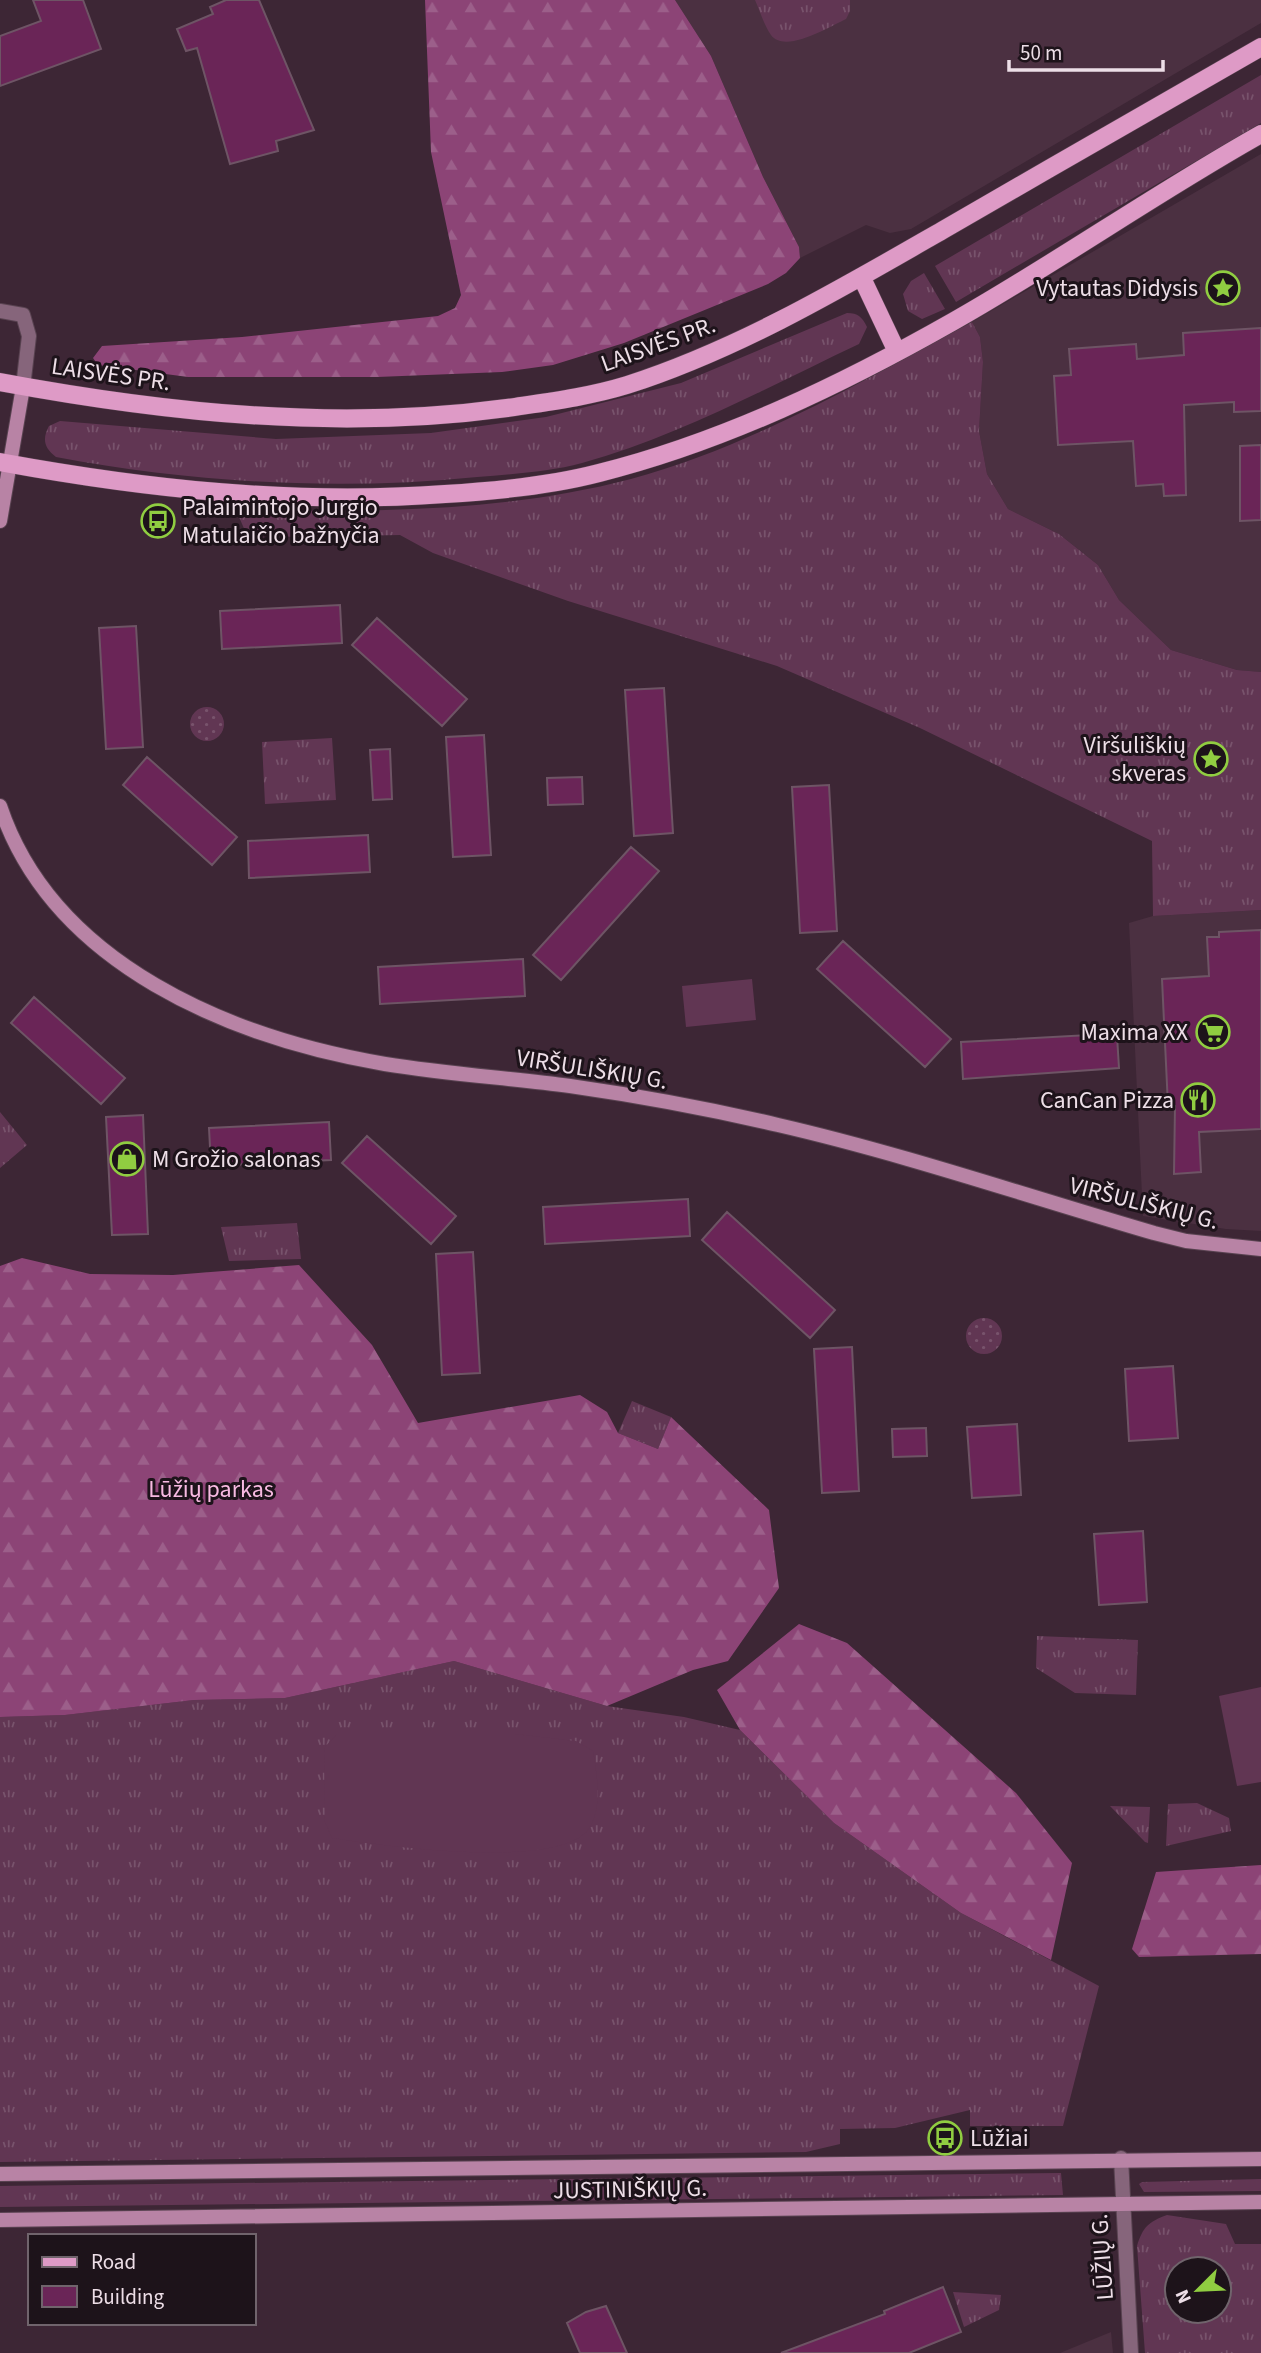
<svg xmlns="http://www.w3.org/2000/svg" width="1261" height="2353" font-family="'Source Sans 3',sans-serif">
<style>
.built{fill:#4b3041}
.grass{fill:url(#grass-tufts);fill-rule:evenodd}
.forest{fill:url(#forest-firs)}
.garden{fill:url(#garden-dots)}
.pitch{fill:#613653}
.building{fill:#6a2557;stroke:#6e5465;stroke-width:2}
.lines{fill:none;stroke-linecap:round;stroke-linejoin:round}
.minor-casing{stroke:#594351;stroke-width:16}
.secondary-casing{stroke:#594351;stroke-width:16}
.primary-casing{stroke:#594351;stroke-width:19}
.minor{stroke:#86657b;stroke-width:14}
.secondary{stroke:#b883a5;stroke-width:14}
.primary{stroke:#de9ac6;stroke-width:18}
.labels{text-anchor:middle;stroke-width:6;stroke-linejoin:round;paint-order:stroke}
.poi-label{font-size:24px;fill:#eddee7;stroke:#1d131a;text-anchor:end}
.street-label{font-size:24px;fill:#eddee7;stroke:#1d131a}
.park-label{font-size:24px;fill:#f8bae2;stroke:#1d131a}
</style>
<defs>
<pattern id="grass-tufts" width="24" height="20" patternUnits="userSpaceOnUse" patternTransform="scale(1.75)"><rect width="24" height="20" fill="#613653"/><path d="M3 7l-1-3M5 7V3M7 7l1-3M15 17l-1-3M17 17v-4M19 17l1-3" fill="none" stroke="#78536c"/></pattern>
<pattern id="forest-firs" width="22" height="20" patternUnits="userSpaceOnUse" patternTransform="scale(1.75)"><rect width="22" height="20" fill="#8c4476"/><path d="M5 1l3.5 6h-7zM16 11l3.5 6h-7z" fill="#9c5f8a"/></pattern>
<pattern id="garden-dots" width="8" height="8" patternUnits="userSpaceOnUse" patternTransform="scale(1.75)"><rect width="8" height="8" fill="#613653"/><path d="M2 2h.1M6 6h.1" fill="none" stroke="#78536c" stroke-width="1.8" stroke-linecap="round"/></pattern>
</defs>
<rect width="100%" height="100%" fill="#3d2635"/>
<path class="built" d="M675,0H1261V23L911,229L890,233L866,225L800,258L799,247L763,177L711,56Z
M1261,154V672L1237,670L1171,650L1119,600L1098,565L1059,534L1008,509L987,474L979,431L983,362L980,337L972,322Z
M1261,910V1231L1226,1229L1143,1216L1129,923L1153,916Z
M1111,2332L1113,2353H1060Z"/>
<path class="grass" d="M755,0H850V11L846,19C829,27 785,54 771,35C764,25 760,11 755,0Z
M1261,75V123L956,302L935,266Z
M924,273L945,309L922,319L908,311L903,294L911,281Z
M847,313C858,313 862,317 867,327L859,344C768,387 679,436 582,463C549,472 512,474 477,477C338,491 194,483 56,457C44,448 42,439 49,426L60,421L276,439L431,433L546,417L681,383Z
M972,322L980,337L983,362L979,431L987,474L1008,509L1059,534L1098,565L1119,600L1171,650L1237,670L1261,672V910L1153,916L1152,841L920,728L777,666L568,601L433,553L400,535L293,537L246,533L236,510C370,512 501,513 631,479C748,448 867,379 972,322Z
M332,738L336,800L265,804L262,742Z
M0,1112L27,1145L0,1168Z
M297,1223L301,1259L229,1261L221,1227Z
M632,1401L671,1417L658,1449L618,1433Z
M1037,1636L1138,1640L1136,1695L1075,1693L1036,1668Z
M454,1661L607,1706L684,1717L740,1730L834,1823L961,1913L1099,1986L1063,2126H970V2110L895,2128L840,2129V2144L806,2152L0,2162V1717L65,1715L194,1700L285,1698Z
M1197,1803L1229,1818L1231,1831L1166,1846L1168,1804Z
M1110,1806L1150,1807L1148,1843L1145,1842Z
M1061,2173L1063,2195L0,2207V2186Z
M1261,2179V2191L1144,2192L1139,2184L1142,2182Z
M1167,2215L1226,2224L1235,2244H1261V2353H1145L1137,2246C1143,2227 1148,2222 1167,2215ZM1177,2269H1219V2311H1177Z
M953,2292L1001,2295L999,2310L964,2327Z"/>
<path class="forest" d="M425,0H675L711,56L763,177L799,247L800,258L786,273L768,284L624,343L553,365L502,372L377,377H188L98,365L93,358L102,346L242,337L438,316L455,308L461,295L431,152Z
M22,1258L90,1274L173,1275L299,1265L372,1345L418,1423L580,1395L607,1412L618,1433L658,1449L671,1417L769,1510L779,1588L728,1661L693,1670L607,1706L454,1661L285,1698L194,1700L65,1715L0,1717V1266Z
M799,1624L847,1643L1016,1793L1072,1863L1051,1960L961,1913L834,1823L740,1730L717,1690Z
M1261,1865V1954L1139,1957L1132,1949L1156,1872Z"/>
<path class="garden" d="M190 724a17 17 0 1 1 34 0a17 17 0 1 1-34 0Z
M966 1336a18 18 0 1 1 36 0a18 18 0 1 1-36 0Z"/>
<path class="pitch" d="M752,979L756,1020L686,1027L682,986Z
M1261,1687V1782L1237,1786L1219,1696Z
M337,1734H515L576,1741L593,1751C597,1774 602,1804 591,1825C569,1873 378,1845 332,1838L325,1822L324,1748Z"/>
<path class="building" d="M33,0H83L101,49L0,86V36L41,21Z
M226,0H259L314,130L276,141L278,151L230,164L197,48L186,51L177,29L213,14L210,7Z
M1261,328V411L1234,412V402L1184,405L1186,495L1164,496L1163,484L1136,486L1133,441L1058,445L1054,376L1071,375L1069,349L1136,344L1137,359L1184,355L1183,333Z
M1261,445V520L1240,521V446Z
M340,605L342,643L222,649L220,611Z
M377,618L467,699L442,726L352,645Z
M136,626L143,747L106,749L99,628Z
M664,688L673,833L634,836L625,690Z
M484,735L491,855L453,857L446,737Z
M390,749L392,799L373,800L370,750Z
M147,757L237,837L212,865L123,785Z
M582,777L583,804L548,805L547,778Z
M829,785L837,931L800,933L792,787Z
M368,835L370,872L249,878L248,841Z
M631,847L659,871L561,980L533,955Z
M1261,930V1129L1199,1132L1201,1172L1174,1174L1175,1106H1168L1162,979L1209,976L1207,937H1219V932Z
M843,941L951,1039L925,1067L817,969Z
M523,959L525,996L380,1004L378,967Z
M34,997L125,1078L101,1104L11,1023Z
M1107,1034V1037L1117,1036L1119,1068L963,1079L961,1042Z
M143,1115L148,1234L112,1235L106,1117Z
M329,1122L331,1160L211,1166L209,1128Z
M367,1136L456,1216L431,1244L342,1163Z
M688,1199L690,1236L545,1244L543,1207Z
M727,1212L835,1310L810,1338L702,1240Z
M473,1252L480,1373L442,1375L436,1254Z
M852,1347L859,1491L822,1493L814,1349Z
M1173,1366L1178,1438L1129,1441L1125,1369Z
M1017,1424L1021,1495L972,1498L967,1427Z
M926,1428L927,1456L893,1457L892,1429Z
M1143,1531L1147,1602L1099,1605L1094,1534Z
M943,2287L961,2332L909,2353H781L885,2314L884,2311Z
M606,2306L627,2353H580L567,2323L586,2312Z"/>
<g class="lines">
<defs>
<path id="minor" d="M0,311L23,315L29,336L23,387
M1121,2158L1131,2353"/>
<path id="secondary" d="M0,521L23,387
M0,806C53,965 232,1038 385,1064C447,1074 509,1078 570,1086C640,1096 710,1109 778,1125C904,1154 1030,1197 1154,1233L1186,1241L1261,1249
M0,2174L1261,2159
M0,2220L1261,2202"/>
<path id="primary" d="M862,278L897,352
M0,382C167,413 338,431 507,408C547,402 588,397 627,385C739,349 842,288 943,230C1049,169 1155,107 1261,47
M0,462C147,489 295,505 445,494C497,491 549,486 599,473C723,442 843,384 954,321C1058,262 1156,193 1261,134"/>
</defs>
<use href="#minor" class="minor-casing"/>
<use href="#secondary" class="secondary-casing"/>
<use href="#primary" class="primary-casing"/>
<use href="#minor" class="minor"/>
<use href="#secondary" class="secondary"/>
<use href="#primary" class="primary"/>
</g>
<defs>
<symbol id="sight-ring" viewBox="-11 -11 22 22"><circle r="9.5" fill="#1d131a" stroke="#90cd41" stroke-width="1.5"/><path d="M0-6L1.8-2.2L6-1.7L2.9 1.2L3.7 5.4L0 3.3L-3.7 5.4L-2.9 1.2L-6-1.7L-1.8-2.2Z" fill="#90cd41"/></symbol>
<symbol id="bus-ring" viewBox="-11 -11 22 22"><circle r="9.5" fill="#1d131a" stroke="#90cd41" stroke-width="1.5"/><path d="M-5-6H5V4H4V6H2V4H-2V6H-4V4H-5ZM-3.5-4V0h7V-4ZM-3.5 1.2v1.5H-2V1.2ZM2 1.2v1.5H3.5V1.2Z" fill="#90cd41"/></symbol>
<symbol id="supermarket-ring" viewBox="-11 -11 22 22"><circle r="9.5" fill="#1d131a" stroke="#90cd41" stroke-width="1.5"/><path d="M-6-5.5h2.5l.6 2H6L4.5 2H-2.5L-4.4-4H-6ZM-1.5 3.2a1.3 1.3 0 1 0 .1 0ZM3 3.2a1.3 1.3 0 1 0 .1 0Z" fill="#90cd41"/></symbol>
<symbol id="restaurant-ring" viewBox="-11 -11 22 22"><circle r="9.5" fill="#1d131a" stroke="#90cd41" stroke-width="1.5"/><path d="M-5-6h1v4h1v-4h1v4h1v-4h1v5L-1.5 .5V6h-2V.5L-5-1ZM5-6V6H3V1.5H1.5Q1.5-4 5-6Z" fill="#90cd41"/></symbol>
<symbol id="shop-ring" viewBox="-11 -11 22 22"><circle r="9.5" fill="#1d131a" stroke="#90cd41" stroke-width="1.5"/><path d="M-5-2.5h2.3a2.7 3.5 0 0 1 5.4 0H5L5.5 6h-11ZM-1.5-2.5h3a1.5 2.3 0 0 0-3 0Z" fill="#90cd41"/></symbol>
</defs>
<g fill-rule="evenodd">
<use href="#sight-ring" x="1204" y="269" width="38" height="38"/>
<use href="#bus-ring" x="139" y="502" width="38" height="38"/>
<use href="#sight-ring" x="1192" y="740" width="38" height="38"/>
<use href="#supermarket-ring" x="1194" y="1013" width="38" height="38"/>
<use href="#restaurant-ring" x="1179" y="1081" width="38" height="38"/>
<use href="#shop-ring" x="108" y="1140" width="38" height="38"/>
<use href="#bus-ring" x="926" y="2119" width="38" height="38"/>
</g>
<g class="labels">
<g class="poi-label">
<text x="1198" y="296">Vytautas Didysis</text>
<text x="182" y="515" text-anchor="start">Palaimintojo Jurgio<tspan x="182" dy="28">Matulaičio bažnyčia</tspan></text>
<text x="1186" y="753">Viršuliškių<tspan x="1186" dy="28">skveras</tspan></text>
<text x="1188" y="1040">Maxima XX</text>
<text x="1174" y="1108">CanCan Pizza</text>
<text x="152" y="1167" text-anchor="start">M Grožio salonas</text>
<text x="970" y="2146" text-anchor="start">Lūžiai</text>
</g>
<g class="street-label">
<text transform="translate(658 344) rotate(-20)" y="8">LAISVĖS PR.</text>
<text transform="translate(111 374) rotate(8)" y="8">LAISVĖS PR.</text>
<text transform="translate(592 1069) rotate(9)" y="8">VIRŠULIŠKIŲ G.</text>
<text transform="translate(1144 1203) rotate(14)" y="8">VIRŠULIŠKIŲ G.</text>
<text transform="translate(630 2189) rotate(-1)" y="8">JUSTINIŠKIŲ G.</text>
<text transform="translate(1102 2257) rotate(-94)" y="8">LŪŽIŲ G.</text>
</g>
<g class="park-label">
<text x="211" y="1497">Lūžių parkas</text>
</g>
</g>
<rect x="28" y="2234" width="228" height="91" fill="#1d131a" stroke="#70646c" stroke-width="2"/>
<rect x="42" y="2257" width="35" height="10" fill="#de9ac6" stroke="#70646c" stroke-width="2"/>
<text x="91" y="2269" font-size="21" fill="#eddee7">Road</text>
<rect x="42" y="2286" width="35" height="21" fill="#6a2557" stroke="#70646c" stroke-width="2"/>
<text x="91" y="2304" font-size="21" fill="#eddee7">Building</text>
<g transform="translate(1198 2290) rotate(246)"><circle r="33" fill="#1d131a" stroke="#70646c" stroke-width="2"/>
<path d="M0-5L12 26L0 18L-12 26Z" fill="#90cd41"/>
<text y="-10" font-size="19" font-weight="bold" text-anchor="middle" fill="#eddee7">N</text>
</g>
<path d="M1009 60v10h154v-10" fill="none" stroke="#eddee7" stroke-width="3.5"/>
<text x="1020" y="60" font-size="21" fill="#eddee7" stroke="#1d131a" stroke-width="5" paint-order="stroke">50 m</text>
</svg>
